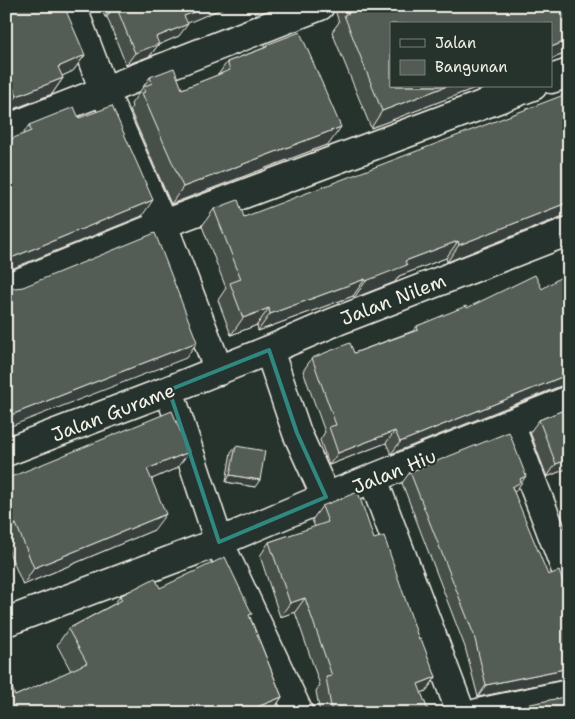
<svg xmlns="http://www.w3.org/2000/svg" width="575" height="719" font-family="'Shantell Sans',sans-serif">
<style>
.lines{fill:none;stroke-linecap:round;stroke-linejoin:round}
.minor-casing{stroke:#f4f1e8;stroke-width:31}
.minor{stroke:#26332d;stroke-width:28}
.wall{fill:#474f49;stroke:#f4f1e8}
.shaded-wall{fill:#39403c;stroke:#f4f1e8}
.building{fill:#525c55;stroke:#f4f1e8}
.marked{fill:none;stroke:#318880;stroke-width:4;stroke-linejoin:round}
.labels{text-anchor:middle;stroke-width:4.5;stroke-linejoin:round;paint-order:stroke}
.street-label{font-size:19px;fill:#f4f1e8;stroke:#26332d}
</style>
<rect width="100%" height="100%" fill="#26332d"/>
<filter id="ink" filterUnits="userSpaceOnUse"><feTurbulence type="fractalNoise" baseFrequency=".02" numOctaves="2"/><feDisplacementMap in="SourceGraphic" scale="10" xChannelSelector="R" yChannelSelector="G"/><feConvolveMatrix kernelMatrix="1 2 1 2 8 2 1 2 1" color-interpolation-filters="sRGB"/></filter>
<g filter="url(#ink)">
<g class="lines">
<defs>
<path id="minor" d="M72,6L104,91L163,225L219,371
M551,79L569,73
M6,129L320,6
M6,288L174,220L533,86
M269,350L297,433L326,497
M169,390L219,542L299,713
M510,424L569,578
M6,452L169,390L269,350L332,323L569,231
M373,479L461,713
M6,622L219,542L326,497L569,400
M478,713L569,694"/>
</defs>
<use href="#minor" class="minor-casing"/>
<use href="#minor" class="minor"/>
</g>
<path class="wall" d="M6,6L85,55L73,71L62,76L63,78L52,94L6,112Z
M100,6H228L187,23L179,36L158,45L150,56L126,65L107,17H105Z
M335,6H569V52L551,59V24L391,86H480L371,128L332,32L339,22L335,10Z
M266,45L329,144L171,204L130,110L132,107L131,104L150,77L182,89L218,75L227,62L264,48Z
M79,118L142,216L23,134L29,125Z
M214,209L244,217L563,216L447,262L446,258L399,276L395,282L354,298L353,296L258,331L257,325L231,335L218,300L226,288L202,226Z
M467,308L563,385L391,454L386,443L329,465L320,440L325,432L303,371L312,358L354,353L413,331L417,326Z
M569,408V475L566,469L547,477L530,432L539,420Z
M236,446L255,487L226,482L231,452Z
M189,452L177,468L152,479L154,530L23,585L6,545V479Z
M410,472L518,488L514,492L566,679L478,697L465,647L402,483Z
M322,506L374,539L436,677L426,691L421,693L429,713H320L316,691L320,685L295,612L280,617L260,556L269,542L315,527L312,520Z
M160,588L250,617L282,697L271,713H6L15,696L71,671L57,645L68,629L114,604L120,596Z"/>
<path class="shaded-wall" d="M113,6H114L107,17H105Z
M208,6H228L176,28L184,16Z
M188,24L179,36L158,45L150,56L126,65L135,53L156,37Z
M569,40V52L551,59V47Z
M85,55L73,71L47,83L58,67Z
M63,78L52,94L6,112L17,96Z
M447,86H480L371,128L382,111Z
M341,127L329,144L171,204L183,187Z
M153,200L142,216L6,271V262L11,258Z
M569,202V216H563L447,262L459,245Z
M458,241L446,258L399,276L395,282L354,298L366,281L405,261Z
M365,279L353,296L258,331L270,314Z
M269,308L257,325L231,335L243,318Z
M197,342L186,358L6,428V417Z
M569,374V385H563L391,454L400,442Z
M395,431L386,443L329,465L338,453Z
M189,452L177,468L136,486L147,469Z
M569,459V465L566,469L547,477L556,464Z
M230,475L260,480L255,487L226,482Z
M526,476L518,488L513,494L512,487L520,479Z
M166,514L154,530L23,585L34,568Z
M16,524L6,537V527Z
M305,598L295,612L280,617L290,603Z
M569,668V679H566L478,697L486,685Z
M436,677L426,691L408,698L418,684Z
M282,697L271,713H242Z"/>
<path class="building" d="M6,6H64L85,55L58,67L63,78L17,96L6,72Z
M116,6H208L184,16L188,24L156,37L159,44L135,53Z
M352,6H569V40L551,47V24H391V86H447L382,111L344,15L354,11Z
M300,32L341,127L183,187L142,93L145,92L143,87L152,83L150,77L174,68L182,89L230,70L227,62L267,47L266,45Z
M569,93V202L459,245L458,241L405,261L407,265L366,281L365,279L270,314L269,308L243,318L230,283L241,279L214,209L238,200L244,217Z
M112,106L153,200L11,258L6,262V141L31,131L29,125L74,107L79,118Z
M155,233L197,342L6,417V282L8,285L15,288L23,287Z
M569,272V374L400,442L395,431L338,453L329,427L336,425L312,358L350,343L354,353L418,330L417,326L466,306L467,308L535,275L542,289Z
M569,408V459L556,464L539,420Z
M172,411L189,452L147,469L166,514L34,568L16,524L6,527V479Z
M509,432L526,476L520,479L521,482L512,487L548,575L559,571L569,598V611H568L569,616V668L486,685L474,635L410,472Z
M236,446L265,451L260,480L230,475Z
M358,492L374,539L384,536L419,640L421,639L436,677L418,684L429,713H332L326,677L332,676L305,598L290,603L269,542L328,522L322,506Z
M225,557L252,614L249,615L282,697L242,713H6V671L15,696L87,663L68,629L122,600L120,596L155,578L160,588Z
M569,696V713H497V711Z"/>
</g>
<path class="marked" d="M269,350L297,433L326,497L219,542L169,390Z"/>
<g class="labels">
<g class="street-label">
<text transform="translate(393 299) rotate(-21)" y="7">Jalan Nilem</text>
<text transform="translate(113 412) rotate(-21)" y="7">Jalan Gurame</text>
<text transform="translate(394 471) rotate(-22)" y="7">Jalan Hiu</text>
</g>
</g>
<rect width="575" height="719" fill="none" stroke="#26332d" stroke-width="25"/>
<rect x="12" y="12" width="550" height="694" fill="none" stroke="#f4f1e8" stroke-width="2" filter="url(#ink)"/>
<rect x="390" y="22" width="162" height="65" fill="#26332d" stroke="#787f78"/>
<rect x="400" y="39" width="25" height="8" fill="#26332d" stroke="#787f78"/>
<text x="435" y="48" font-size="15" fill="#f4f1e8">Jalan</text>
<rect x="400" y="60" width="25" height="15" fill="#525c55" stroke="#787f78"/>
<text x="435" y="72" font-size="15" fill="#f4f1e8">Bangunan</text>
</svg>
